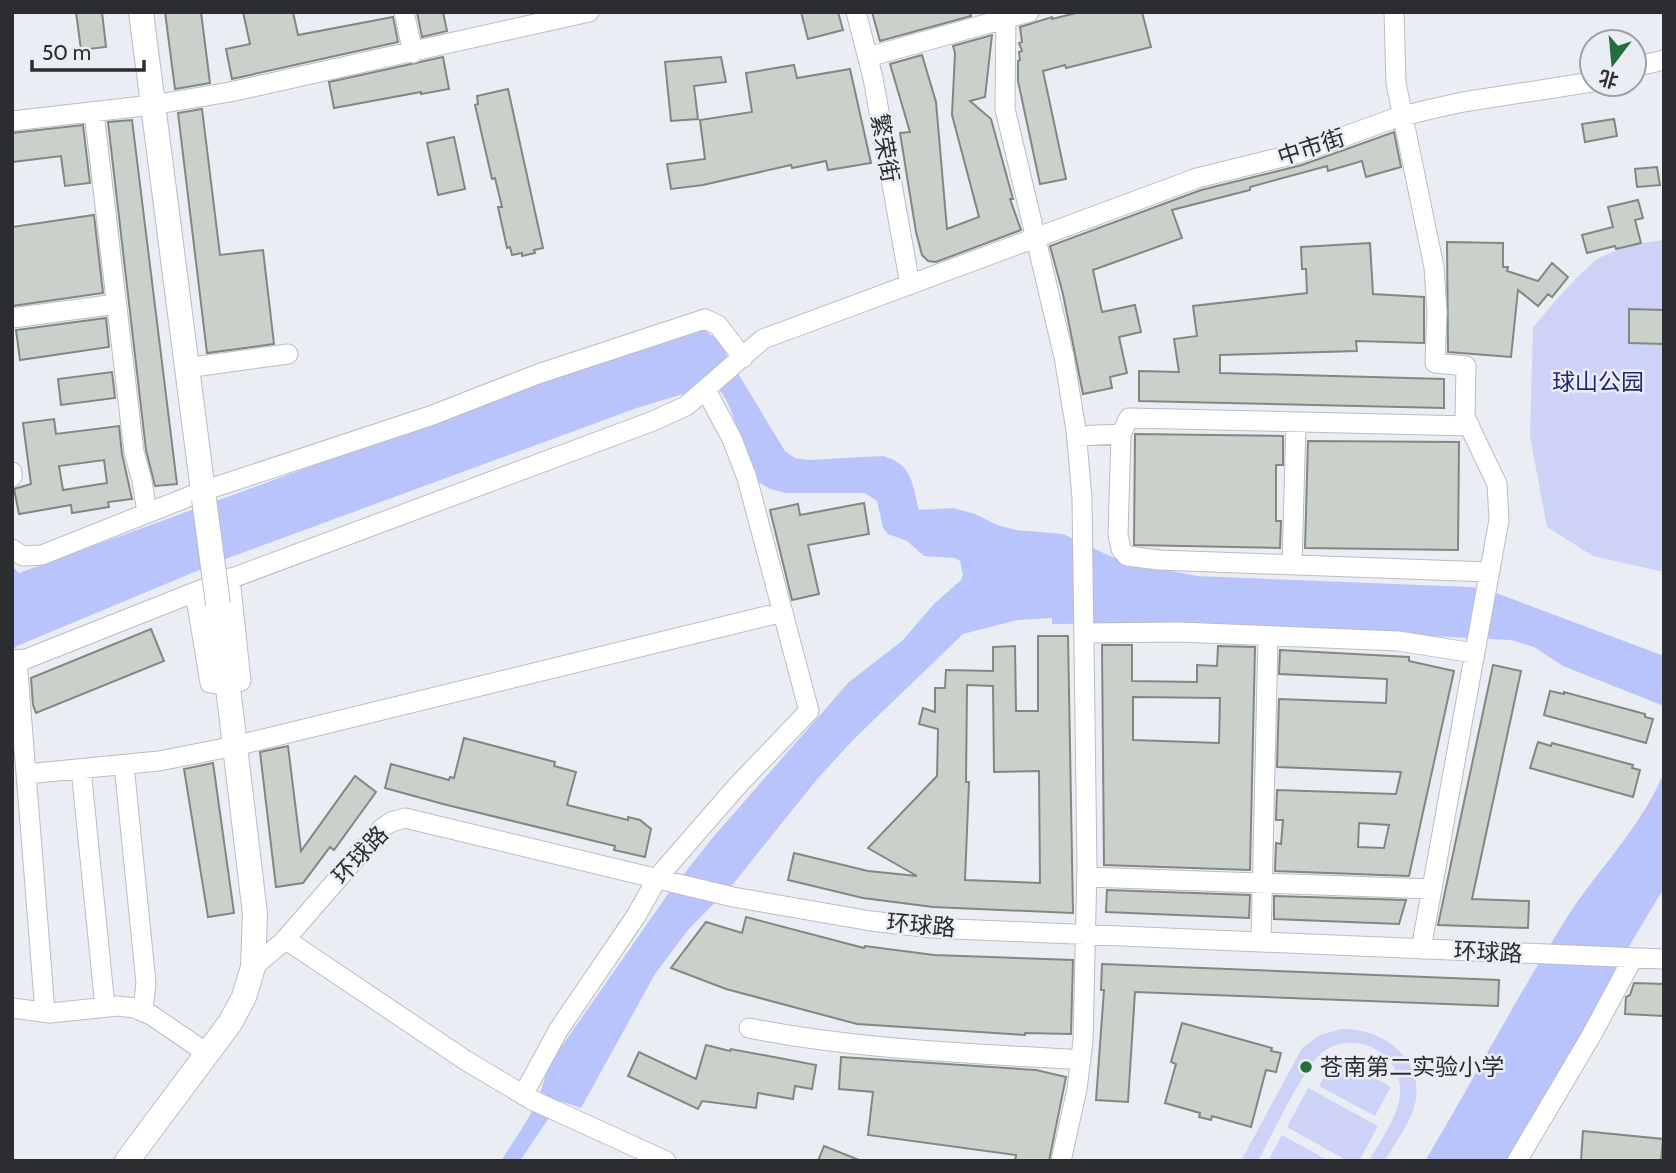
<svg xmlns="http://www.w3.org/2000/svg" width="1676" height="1173" font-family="Cabin,'Noto Sans SC',sans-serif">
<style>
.green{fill:#ccd3f7}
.water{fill:#b9c4fc}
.building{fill:#cad1cb;stroke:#818882;stroke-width:2;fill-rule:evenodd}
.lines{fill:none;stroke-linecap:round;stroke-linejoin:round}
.minor-casing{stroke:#bbbcc4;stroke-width:21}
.major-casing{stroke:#bbbcc4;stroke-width:26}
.minor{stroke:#fff;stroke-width:19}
.major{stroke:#fff;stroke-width:24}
.major-bridge-casing{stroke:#bbbcc4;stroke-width:26;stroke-linecap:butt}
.major-bridge{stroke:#fff;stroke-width:24}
.poi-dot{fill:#236e3c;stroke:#ebedf4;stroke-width:2.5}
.labels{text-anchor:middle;stroke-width:5;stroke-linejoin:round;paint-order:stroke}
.street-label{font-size:23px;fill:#2c2d30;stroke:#ebedf4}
.park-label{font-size:23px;fill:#252572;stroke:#ebedf4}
.poi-label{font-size:23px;fill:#2c2d30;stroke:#ebedf4;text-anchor:start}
</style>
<rect width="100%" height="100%" fill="#ebedf4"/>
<path class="green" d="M1664,240V572L1593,556L1547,527L1530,436L1533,328C1543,314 1587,264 1601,257C1618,248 1644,242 1664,240Z
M1341,1029C1383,1027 1428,1061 1414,1108C1408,1126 1394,1144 1385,1161H1369C1380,1141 1399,1116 1400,1093C1402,1054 1357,1029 1324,1051C1305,1064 1271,1137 1258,1161H1241L1302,1048L1320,1035Z
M1335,1056L1391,1087L1375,1116L1319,1086Z
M1308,1088L1378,1126L1359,1161H1348L1287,1127Z
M1282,1135L1329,1161H1268Z"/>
<path class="water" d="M703,329L718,340L785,451L795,458L807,460L883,456C913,464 912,484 919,510L953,508L975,514L997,525L1016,530L1063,534L1123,562L1197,576L1471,587L1499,594L1664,656V706L1563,666L1534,647L1511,640L1163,623L1052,624V618L1017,620L963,634L854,739L818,778L733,884L688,930L655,974L581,1108L560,1101L520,1161H501C514,1140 530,1119 539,1096C543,1086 545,1074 550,1063L668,894L714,836L849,682L902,641L934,604L961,580L963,575L960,561L955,558L924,556L907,541L888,534L883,528L877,501L865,493H786L770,489L755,480C736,449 740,407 712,382L683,394L637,408L228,558L17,646L12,650V566L19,573L633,349Z
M1664,772V888L1614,971L1574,1051L1505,1161H1425C1473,1081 1516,998 1566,919C1597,870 1642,827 1664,772Z"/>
<path class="building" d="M76,12H102L106,47L81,50Z
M165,12H201L210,83L175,89Z
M243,12H293L298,35L393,17L398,42L232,79L226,49L250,44Z
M417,12H443L447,31L422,37Z
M801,12H838L843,30L808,39Z
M872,12H970L971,16L880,41Z
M1080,12H1142L1151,47L1066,68L1065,65L1043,71L1066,179L1040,184L1018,81V61L1020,60L1019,52L1022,51L1019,43L1022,42L1020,27L1052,17V19Z
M992,35L985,97L970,101L991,119L1013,199H1010L1021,230L936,262L928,261L922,255L916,232L900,133L910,132L890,64L922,55L936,102L947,229L979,217L952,115L955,53L953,46Z
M443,57L449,89L421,94V92L334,108L329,82Z
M721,57L726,82L694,86L698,119L671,121L665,62Z
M794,65L797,78L850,69L871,163L828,170L826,161L792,168L791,165L703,185L671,189L667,164L705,159L700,120L752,112L746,73Z
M508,89L543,248L534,250L535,253L522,256V253L512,255L510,247L507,248L498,207H502L495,178L492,179L475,105L478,104L477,96Z
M202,109L220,255L263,250L274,344L207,353L178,113Z
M1614,119L1617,136L1585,142L1582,124Z
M132,120L177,484L155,486L146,450L108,122Z
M83,125L90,183L65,186L61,156L12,162V133Z
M1394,132L1401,167L1366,177L1362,161L1328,171L1327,166L1250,187V190L1172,210L1182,238L1093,270L1102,312L1135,305L1141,332L1119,337L1127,373L1110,377L1112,388L1083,394L1063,294L1050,246L1201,190L1302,165Z
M454,137L465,189L438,195L427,143Z
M1657,167L1660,185L1637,187L1635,169Z
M1638,200L1643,218L1635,220L1641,243L1616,249L1615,246L1587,253L1582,235L1613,227L1608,207Z
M94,215L103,293L12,306V227Z
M1447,242L1503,243V267H1508L1507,271L1538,281L1552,263L1568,277L1552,297L1548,294L1538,306L1518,290L1511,357L1448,352Z
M1370,243L1373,294L1424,297V343L1356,341L1357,351L1220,355V373L1444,379V408L1139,401V371L1179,372L1174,339L1197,336L1193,306L1307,293L1306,269H1302L1301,247Z
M1629,309L1664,310V344L1629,343Z
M106,318L109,347L20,360L16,330Z
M112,372L115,398L61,405L58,379Z
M54,419L56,434L119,426L122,454L132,499L108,502L109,507L72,513L71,505L19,514L14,489L31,484L23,423ZM104,460L107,483L63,490L59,466Z
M1135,434L1283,436V465H1276V521H1281L1280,548L1134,545Z
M1308,441L1459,442L1458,550L1305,548Z
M864,503L869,534L808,545L819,594L792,600L770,510L798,504L800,515Z
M151,629L164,661L36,713L33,705L31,678Z
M1038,636H1068L1073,913L933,907L863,898L788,880L794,853L868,871L917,876L868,848L937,776L938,729L919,724L923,708L935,712V688H945L946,670L993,671V647L1015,646L1016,711H1038ZM967,685L993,686L994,772L1039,771L1040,883L965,880L969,782H966Z
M1102,645H1132V681L1197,682V665L1217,666L1218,646L1255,647L1250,870L1104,865ZM1133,697L1220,698L1219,743L1133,740Z
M1280,650L1409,657V661L1454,671L1409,876L1275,871L1276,843L1281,844L1283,820H1276L1277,790L1396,794L1401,772L1277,767L1279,699L1386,703L1387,679L1279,674ZM1359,823L1389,825L1384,848L1358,847Z
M1493,665L1521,671L1472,899L1529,901L1528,928L1438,925Z
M1550,691L1564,694V692L1645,714V717L1653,719L1646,743L1544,715Z
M464,738L555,762L554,766L576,772L567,805L628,820V817L640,820L651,829L645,857L614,850L615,846L443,804L385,788L391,764L449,780L450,777L454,778Z
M1538,742L1551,746L1552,743L1633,765L1632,768L1640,770L1633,797L1530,768Z
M288,746L301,851L355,776L376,792L334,850L330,847L303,883L276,887L260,752Z
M213,763L234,913L208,917L184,769Z
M1107,890L1250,895L1249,918L1106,912Z
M1274,896L1406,900L1399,924L1274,919Z
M746,917L864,948L865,946L934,955L1073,960L1071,1034L1025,1033V1035L857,1024L726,989L671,968L706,922L742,933Z
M1102,964L1499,980L1498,1006L1135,992L1128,1102L1096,1100L1104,990H1101Z
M1634,983L1664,984V1016L1625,1014L1626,997L1630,995Z
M1182,1023L1272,1048L1271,1051L1281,1053L1276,1072L1266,1070L1251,1127L1212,1116L1211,1120L1199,1117L1200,1113L1165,1103L1176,1064L1171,1062Z
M706,1045L730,1051L731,1049L816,1065L812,1089L795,1086L793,1099L758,1093L756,1108L702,1101L698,1109L628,1076L639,1052L696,1079Z
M841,1057L1036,1070L1066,1077L1049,1161H1015L1016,1155L868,1135L873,1092L839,1089Z
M1583,1131L1663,1139L1661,1161H1581Z
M824,1146L859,1160V1161H818Z"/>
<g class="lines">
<defs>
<path id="minor" d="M404,12L413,53
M856,12L873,78L910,285
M1006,12L1005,109L1064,357L1076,430L1082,498L1087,866L1083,1041L1077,1089L1061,1161
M1394,12L1396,83L1434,267L1437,312L1435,363L1466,366L1465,417L1497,484L1499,520L1421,949
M868,57L1029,12
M1634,67L1664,60
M94,112L134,452L142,481L147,513
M12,121L152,105L230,92L589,12
M12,318L116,304
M186,368L288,354
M1470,426L1129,418L1121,434L1118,535L1121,549L1127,556L1159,560L1488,572
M1077,436L1121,434
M12,472V477
M12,549L23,556L42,555L203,491L430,416L538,374L705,319L718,325L743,358
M1292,565L1296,422
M195,592L210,683L228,686L241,681L230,578
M1085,633L1179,632L1398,641L1474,653
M12,660L26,659L195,592L653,421L686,406L763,339L1197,178L1299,153L1395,118L1427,110L1463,102L1592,82
M17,660L45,1012
M124,765L146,983L143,1010
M81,769L105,1007
M26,774L159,761L235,746L783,612
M1087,877L1432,889
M285,939L465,1060L532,1100L666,1161
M1261,942L1268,636
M253,967L283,942L381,829L391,822L405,818L733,897L871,921L932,928L1664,959
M12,1008L50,1013L118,1006L134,1008L151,1015L208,1054
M749,1028C859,1050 970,1053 1081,1060
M523,1095L559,1029L636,916L658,877L738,785L809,711L747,478L732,439L706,390
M1517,1161L1591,1036L1633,958"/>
<path id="major" d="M141,12L204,499
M127,1161L230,1023L244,997L253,967L255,914L218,604"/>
</defs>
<use href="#minor" class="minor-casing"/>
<use href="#major" class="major-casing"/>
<use href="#minor" class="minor"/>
<use href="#major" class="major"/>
<defs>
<path id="major-bridge" d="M204,499L218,604"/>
</defs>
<use href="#major-bridge" class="major-bridge-casing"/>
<use href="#major-bridge" class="major-bridge"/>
</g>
<circle class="poi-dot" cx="1306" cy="1067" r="7"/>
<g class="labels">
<g class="street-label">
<text transform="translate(1311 147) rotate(-18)" y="8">中市街</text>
<text transform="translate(885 148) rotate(80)" y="8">繁荣街</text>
<text transform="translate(360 855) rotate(-47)" y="8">环球路</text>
<text transform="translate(921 925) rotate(5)" y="8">环球路</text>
<text transform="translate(1488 952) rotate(3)" y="8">环球路</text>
</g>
<g class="park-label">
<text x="1598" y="390">球山公园</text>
</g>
<g class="poi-label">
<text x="1320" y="1075">苍南第二实验小学</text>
</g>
</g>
<rect width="1676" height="1173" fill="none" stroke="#2c2d30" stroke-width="28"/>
<g transform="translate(1613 63) rotate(196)"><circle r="33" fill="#ebedf4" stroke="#9fa0a6" stroke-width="2"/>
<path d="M0-5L12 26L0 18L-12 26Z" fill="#236e3c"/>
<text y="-10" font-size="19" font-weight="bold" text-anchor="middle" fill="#2c2d30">北</text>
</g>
<path d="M32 60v10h112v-10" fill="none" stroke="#2c2d30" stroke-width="3.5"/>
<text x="42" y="60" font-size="21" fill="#2c2d30" stroke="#ebedf4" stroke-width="5" paint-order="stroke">50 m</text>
</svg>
